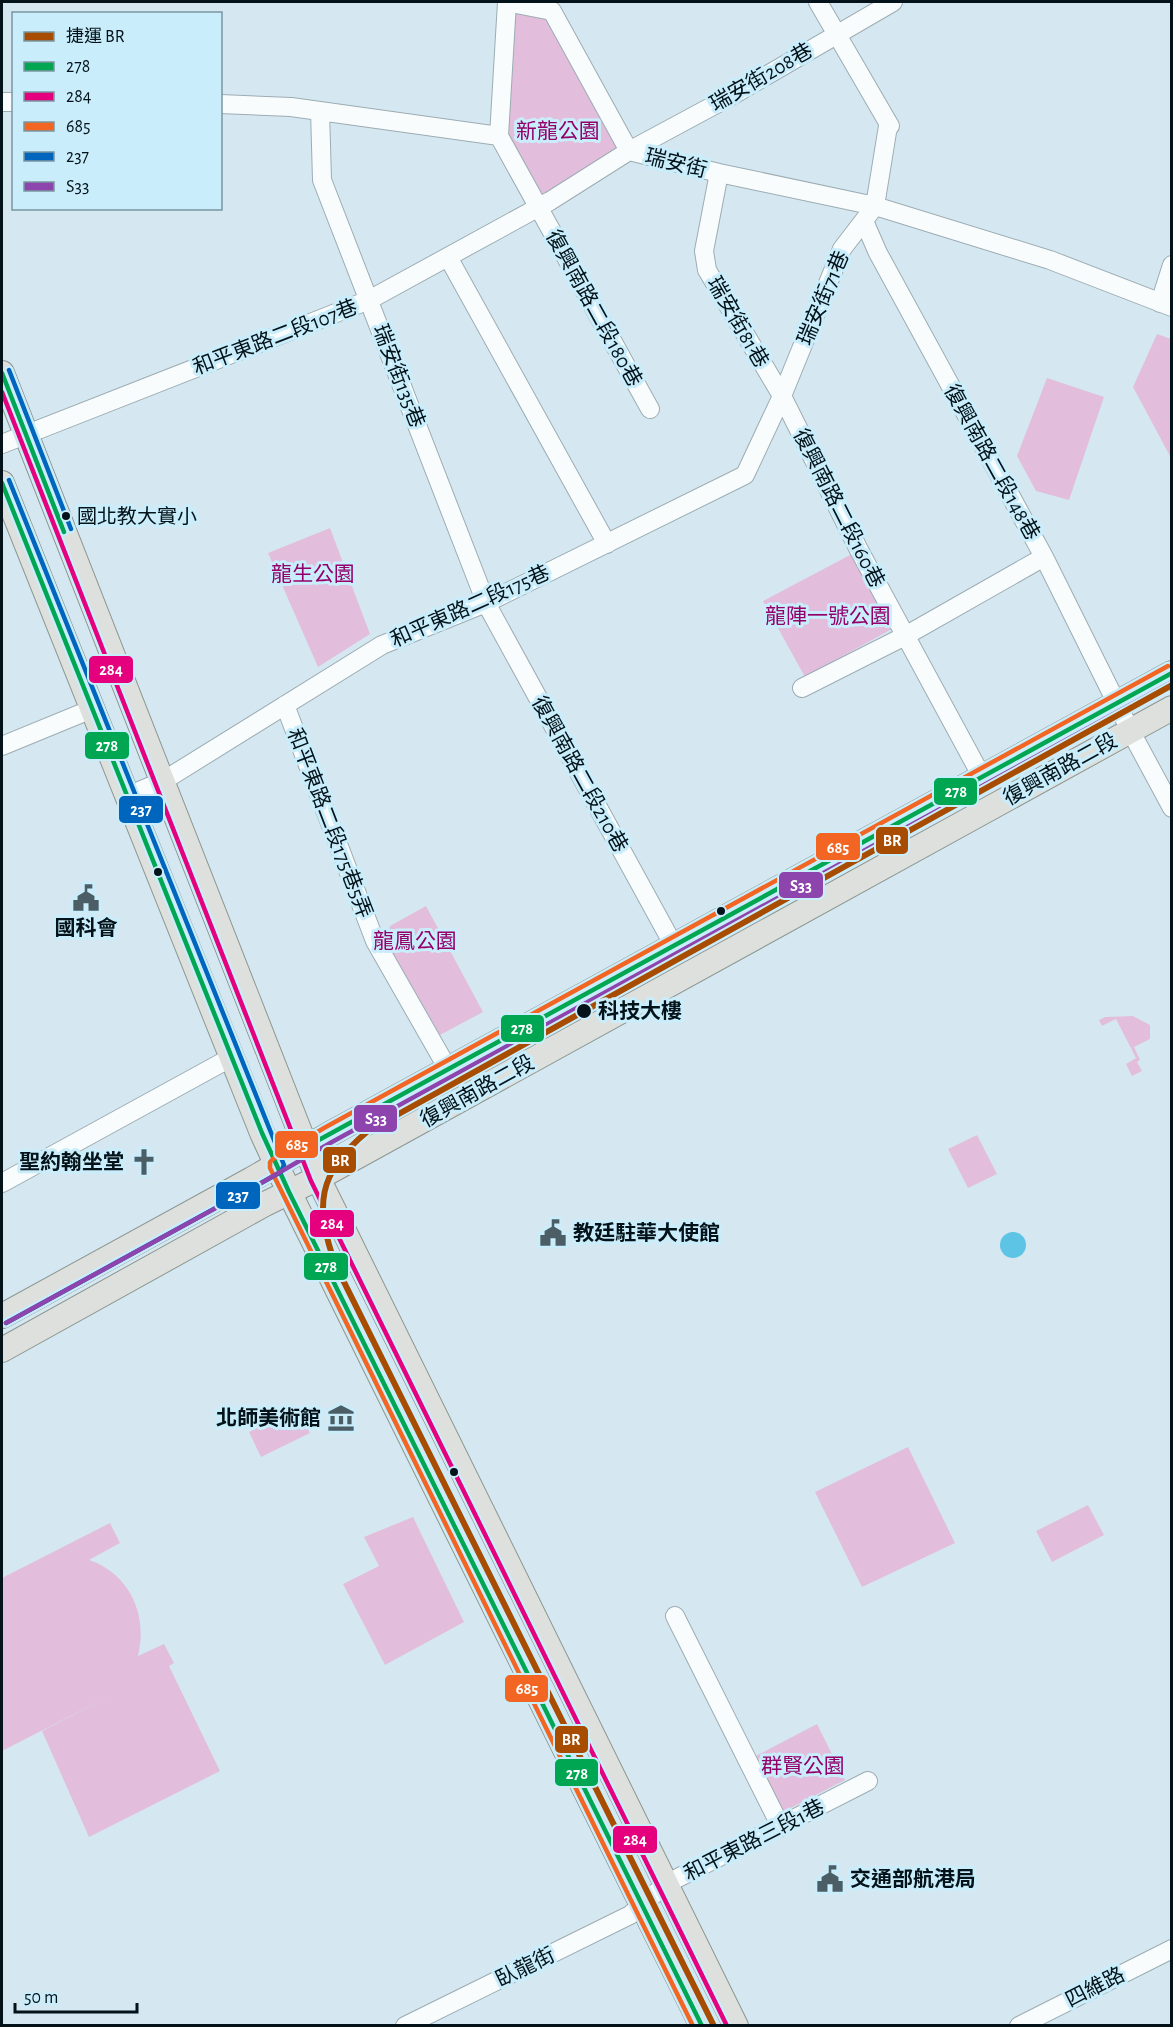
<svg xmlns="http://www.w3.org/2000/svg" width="1173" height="2027" font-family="'Alegreya Sans','Noto Sans TC',sans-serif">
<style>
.green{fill:#e2bedc}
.water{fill:#5dc4e5}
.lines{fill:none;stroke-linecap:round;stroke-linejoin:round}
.minor-casing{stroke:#9cacb3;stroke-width:20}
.major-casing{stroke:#8c9691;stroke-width:26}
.minor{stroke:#f9fcfd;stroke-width:18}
.major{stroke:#dde0dc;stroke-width:24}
.bus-1-casing{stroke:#caedfc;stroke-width:9}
.bus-2-casing{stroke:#caedfc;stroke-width:9}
.bus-3-casing{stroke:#caedfc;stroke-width:9}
.bus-4-casing{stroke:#caedfc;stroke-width:9}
.bus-5-casing{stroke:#caedfc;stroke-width:9}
.bus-1{stroke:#00a651;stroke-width:4.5}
.bus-2{stroke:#e5007d;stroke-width:4.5}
.bus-3{stroke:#f26522;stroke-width:4.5}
.bus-4{stroke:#0065bd;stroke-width:4.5}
.bus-5{stroke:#8e44ad;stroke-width:4.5}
.metro-1-casing{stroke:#caedfc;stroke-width:10}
.metro-1{stroke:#a74c00;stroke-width:6}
.bus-dot{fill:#031319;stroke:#caedfc;stroke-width:2}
.labels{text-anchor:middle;stroke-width:6;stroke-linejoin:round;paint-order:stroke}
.bus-label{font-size:20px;fill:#031319;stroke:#caedfc;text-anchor:start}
.street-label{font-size:21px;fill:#031319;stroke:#caedfc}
.park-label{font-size:21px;fill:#93006a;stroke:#caedfc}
.poi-label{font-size:21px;font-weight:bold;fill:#031319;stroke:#caedfc;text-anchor:end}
.stop-label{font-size:21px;font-weight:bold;fill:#031319;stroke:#caedfc;text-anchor:start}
.line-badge{stroke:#caedfc;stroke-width:2}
.badge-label{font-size:16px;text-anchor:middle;font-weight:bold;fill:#fff}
</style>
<rect width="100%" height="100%" fill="#d5e8f1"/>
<path class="green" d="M511,8L548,17L621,150L540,196L506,134Z
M1157,334L1171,339V458L1133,387Z
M1047,378L1104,397L1069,500L1036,491L1017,456Z
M330,528L370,634L318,667L268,553Z
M852,554L892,629L805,677L763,601Z
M426,906L483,1012L440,1035L386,942L390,926Z
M1133,1016L1150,1025V1039L1134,1047L1140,1060L1137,1062L1142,1071L1132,1076L1126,1064L1136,1058L1116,1019L1102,1026L1099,1020L1105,1017Z
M977,1135L997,1174L968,1188L948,1149Z
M297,1408L310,1433L261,1457L249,1432Z
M908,1447L955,1543L862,1587L815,1492Z
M1088,1505L1104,1535L1052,1562L1036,1531Z
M413,1517L464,1622L385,1665L343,1584L379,1566L364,1537Z
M110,1523L120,1543L89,1560C130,1574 148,1615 138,1656L164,1644L174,1663L169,1666L220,1771L89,1837L42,1731L115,1693L2,1751V1578Z
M817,1724L845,1780L779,1814L750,1759Z"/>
<path class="water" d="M1000 1245a13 13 0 1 1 26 0a13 13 0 1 1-26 0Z"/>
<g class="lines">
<defs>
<path id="minor" d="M507,2L552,11L629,151
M2,102H14
M220,104L291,107L499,136L650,409
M320,111L322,180L486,603L674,946
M499,136L507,2
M629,151L719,173L875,206L1050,260L1172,307
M719,173L704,251L707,270L782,396L859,550L982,777
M864,221L878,253L1044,557L1130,730L1172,808
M448,257L607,544
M1160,303L1172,265
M2,444L369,300L550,201L629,151L733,95L893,2
M802,688L905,636L1044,557
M285,705L375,941L448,1069
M2,746L92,709
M127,796L163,781L382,645L486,603L745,475L782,396L842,249L875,206L888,126H890L818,2
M2,1183L232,1057
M675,1616L781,1827
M405,2026L630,1915L666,1884L868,1781
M1019,2026L1172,1949"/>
<path id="major" d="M2,373L318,1178L736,2026
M2,483L262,1133L289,1192L702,2026
M2,1316L252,1179L328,1135L1172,673
M2,1350L265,1204L318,1178L1172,708"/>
</defs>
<use href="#minor" class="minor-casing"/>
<use href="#major" class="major-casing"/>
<use href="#minor" class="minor"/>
<use href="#major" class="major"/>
<defs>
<path id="bus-1" d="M2,373L64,532
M2,483L262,1133L289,1192L702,2026
M306,1147L1172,673"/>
<path id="bus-2" d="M2,392L311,1181L727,2026"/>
<path id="bus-3" d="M693,2026L270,1168V1162L273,1159L324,1128L1168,666"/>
<path id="bus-4" d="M9,370L71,529
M6,1323L281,1172L284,1165L9,480"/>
<path id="bus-5" d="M6,1323L256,1186L332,1142L1172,682"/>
</defs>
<use href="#bus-1" class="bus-1-casing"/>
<use href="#bus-2" class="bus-2-casing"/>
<use href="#bus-3" class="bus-3-casing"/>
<use href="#bus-4" class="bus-4-casing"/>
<use href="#bus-5" class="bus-5-casing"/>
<use href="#bus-1" class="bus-1"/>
<use href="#bus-2" class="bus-2"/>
<use href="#bus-3" class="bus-3"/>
<use href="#bus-4" class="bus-4"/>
<use href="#bus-5" class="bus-5"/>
<defs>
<path id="metro-1" d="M714,2026L336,1266C314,1206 317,1173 368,1131L1172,685"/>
</defs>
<use href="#metro-1" class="metro-1-casing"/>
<use href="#metro-1" class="metro-1"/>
</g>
<defs>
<symbol id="civic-bare" viewBox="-9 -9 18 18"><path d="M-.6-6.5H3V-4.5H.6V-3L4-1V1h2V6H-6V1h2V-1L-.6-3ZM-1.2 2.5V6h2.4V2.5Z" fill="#4c5e65" stroke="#caedfc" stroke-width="2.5" paint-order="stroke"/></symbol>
<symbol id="church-bare" viewBox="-9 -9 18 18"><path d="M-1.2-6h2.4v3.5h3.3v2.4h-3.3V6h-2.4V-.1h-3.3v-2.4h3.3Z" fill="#4c5e65" stroke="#caedfc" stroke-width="2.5" paint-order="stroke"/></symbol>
<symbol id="museum-bare" viewBox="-9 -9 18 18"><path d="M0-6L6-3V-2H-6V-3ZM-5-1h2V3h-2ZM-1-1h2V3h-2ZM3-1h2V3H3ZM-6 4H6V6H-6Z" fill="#4c5e65" stroke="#caedfc" stroke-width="2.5" paint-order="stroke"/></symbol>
</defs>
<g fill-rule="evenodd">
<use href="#civic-bare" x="67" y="879" width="38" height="38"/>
<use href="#church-bare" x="125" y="1143" width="38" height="38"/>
<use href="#civic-bare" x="534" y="1214" width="38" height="38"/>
<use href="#museum-bare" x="322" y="1399" width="38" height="38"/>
<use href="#civic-bare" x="811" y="1860" width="38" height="38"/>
</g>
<g class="bus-dot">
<circle cx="66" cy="516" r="5"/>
<circle cx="158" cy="872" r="5"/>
<circle cx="721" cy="911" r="5"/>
<circle cx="584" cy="1011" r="8"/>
<circle cx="454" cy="1472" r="5"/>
</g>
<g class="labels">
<g class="bus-label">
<text x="77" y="523">國北教大實小</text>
</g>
<g class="street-label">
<text transform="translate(761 77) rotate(-30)" y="7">瑞安街208巷</text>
<text transform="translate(676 163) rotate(14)" y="7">瑞安街</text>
<text transform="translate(823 298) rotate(-67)" y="7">瑞安街71巷</text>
<text transform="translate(594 308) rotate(61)" y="7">復興南路二段180巷</text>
<text transform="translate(738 322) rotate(60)" y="7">瑞安街81巷</text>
<text transform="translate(275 337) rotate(-21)" y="7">和平東路二段107巷</text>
<text transform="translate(399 376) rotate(69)" y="7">瑞安街135巷</text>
<text transform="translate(992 462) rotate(61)" y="7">復興南路二段148巷</text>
<text transform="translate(839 508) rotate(63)" y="7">復興南路二段160巷</text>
<text transform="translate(470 606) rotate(-24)" y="7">和平東路二段175巷</text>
<text transform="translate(1060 769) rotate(-29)" y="7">復興南路二段</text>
<text transform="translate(580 774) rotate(61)" y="7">復興南路二段210巷</text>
<text transform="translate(330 823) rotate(69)" y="7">和平東路二段175巷5弄</text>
<text transform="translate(477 1091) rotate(-29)" y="7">復興南路二段</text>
<text transform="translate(754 1840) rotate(-27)" y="7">和平東路三段1巷</text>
<text transform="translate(525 1967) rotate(-26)" y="7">臥龍街</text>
<text transform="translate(1095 1987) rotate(-27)" y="7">四維路</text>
</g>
<g class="park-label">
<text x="558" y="138">新龍公園</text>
<text x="313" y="581">龍生公園</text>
<text x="828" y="623">龍陣一號公園</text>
<text x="415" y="948">龍鳳公園</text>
<text x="803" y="1773">群賢公園</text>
</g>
<g class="poi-label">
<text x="86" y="935" text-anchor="middle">國科會</text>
<text x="124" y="1169">聖約翰坐堂</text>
<text x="573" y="1240" text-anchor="start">教廷駐華大使館</text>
<text x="321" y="1425">北師美術館</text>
<text x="850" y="1886" text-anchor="start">交通部航港局</text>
</g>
<g class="stop-label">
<text x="598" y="1018">科技大樓</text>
</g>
</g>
<g class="line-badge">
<rect x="88" y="655" width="46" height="29" rx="6" fill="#e5007d"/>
<rect x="84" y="731" width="46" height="29" rx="6" fill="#00a651"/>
<rect x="933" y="777" width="45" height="29" rx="6" fill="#00a651"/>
<rect x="118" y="795" width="46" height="29" rx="6" fill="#0065bd"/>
<rect x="875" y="826" width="34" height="29" rx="6" fill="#a74c00"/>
<rect x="815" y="832" width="46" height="29" rx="6" fill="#f26522"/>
<rect x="778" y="871" width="46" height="28" rx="6" fill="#8e44ad"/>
<rect x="500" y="1014" width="45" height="29" rx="6" fill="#00a651"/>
<rect x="353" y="1104" width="45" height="29" rx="6" fill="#8e44ad"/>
<rect x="274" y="1130" width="45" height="29" rx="6" fill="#f26522"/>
<rect x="322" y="1146" width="35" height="28" rx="6" fill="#a74c00"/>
<rect x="215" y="1181" width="46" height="29" rx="6" fill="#0065bd"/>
<rect x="309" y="1209" width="46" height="29" rx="6" fill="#e5007d"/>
<rect x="303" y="1252" width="46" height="29" rx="6" fill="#00a651"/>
<rect x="504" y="1674" width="45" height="29" rx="6" fill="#f26522"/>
<rect x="554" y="1725" width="35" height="29" rx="6" fill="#a74c00"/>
<rect x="554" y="1758" width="45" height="29" rx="6" fill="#00a651"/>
<rect x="612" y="1825" width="46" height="29" rx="6" fill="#e5007d"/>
</g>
<g class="badge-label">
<text x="111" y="675">284</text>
<text x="107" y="751">278</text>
<text x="956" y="797">278</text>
<text x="141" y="815">237</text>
<text x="892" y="846">BR</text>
<text x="838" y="853">685</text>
<text x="801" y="891">S33</text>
<text x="522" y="1034">278</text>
<text x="376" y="1124">S33</text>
<text x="297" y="1150">685</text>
<text x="340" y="1166">BR</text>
<text x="238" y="1201">237</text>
<text x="332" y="1229">284</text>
<text x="326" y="1272">278</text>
<text x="527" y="1694">685</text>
<text x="571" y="1745">BR</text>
<text x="577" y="1779">278</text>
<text x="635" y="1845">284</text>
</g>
<rect width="1173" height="2027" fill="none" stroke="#031319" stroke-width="6"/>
<rect x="12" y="12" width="210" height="198" fill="#caedfc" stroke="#7a96a1" stroke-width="1.5"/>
<rect x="24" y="32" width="30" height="9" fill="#a74c00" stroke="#7a96a1" stroke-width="1.5"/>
<text x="66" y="42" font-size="18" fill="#031319">捷運 BR</text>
<rect x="24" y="62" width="30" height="9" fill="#00a651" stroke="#7a96a1" stroke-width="1.5"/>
<text x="66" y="72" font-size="18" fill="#031319">278</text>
<rect x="24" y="92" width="30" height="9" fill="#e5007d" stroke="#7a96a1" stroke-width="1.5"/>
<text x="66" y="102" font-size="18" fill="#031319">284</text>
<rect x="24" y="122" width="30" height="9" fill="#f26522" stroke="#7a96a1" stroke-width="1.5"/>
<text x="66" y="132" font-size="18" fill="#031319">685</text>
<rect x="24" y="152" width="30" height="9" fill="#0065bd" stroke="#7a96a1" stroke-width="1.5"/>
<text x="66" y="162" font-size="18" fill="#031319">237</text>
<rect x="24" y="182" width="30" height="9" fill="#8e44ad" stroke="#7a96a1" stroke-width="1.5"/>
<text x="66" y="192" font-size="18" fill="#031319">S33</text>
<path d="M15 2003v9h122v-9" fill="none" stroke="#031319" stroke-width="3"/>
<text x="24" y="2003" font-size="18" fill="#031319" stroke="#caedfc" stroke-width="4.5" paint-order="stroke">50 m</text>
</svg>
